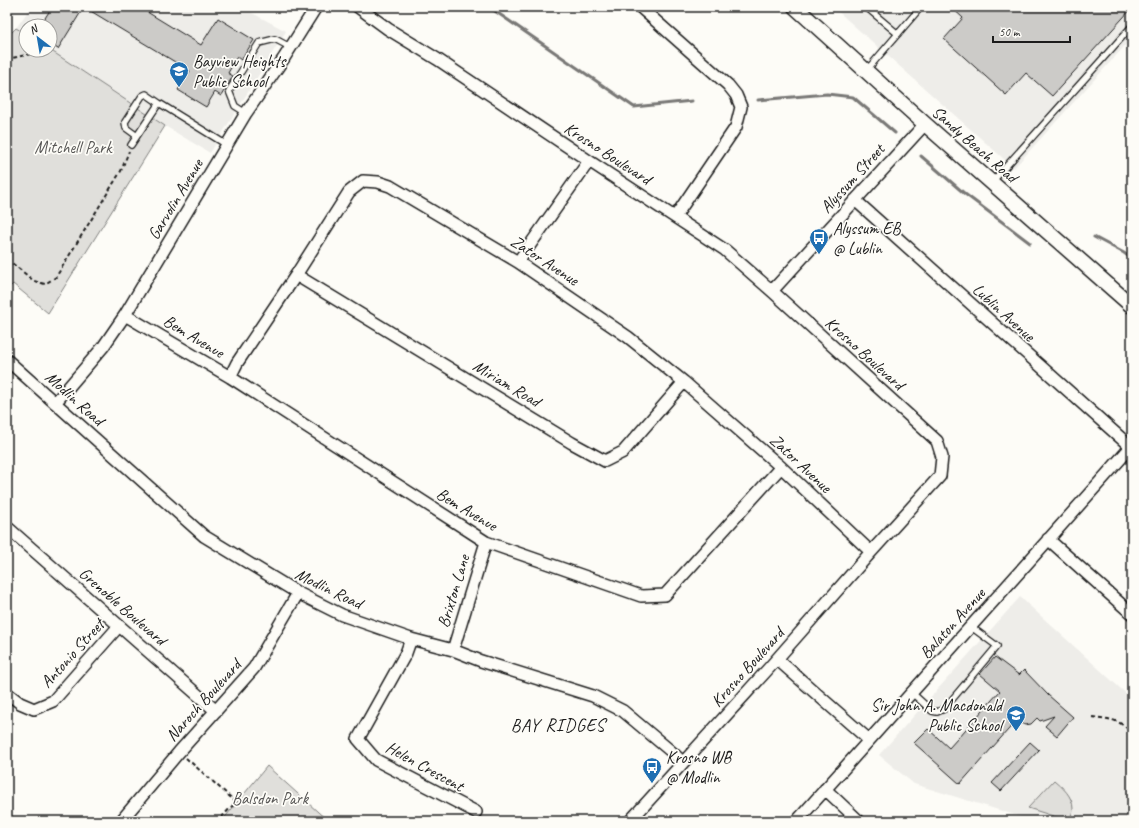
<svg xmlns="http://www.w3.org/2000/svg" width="1139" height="828" font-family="Caveat,sans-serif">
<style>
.built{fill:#eeede9}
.green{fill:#e0dfdb;stroke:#7e7e7c}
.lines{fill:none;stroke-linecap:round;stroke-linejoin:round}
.stream{stroke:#797876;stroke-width:3}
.building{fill:#cccbc8;stroke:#1c1c1c}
.service-casing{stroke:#1c1c1c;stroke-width:8}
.minor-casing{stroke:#1c1c1c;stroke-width:14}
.tertiary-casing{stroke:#1c1c1c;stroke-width:17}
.path{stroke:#1c1c1c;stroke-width:2;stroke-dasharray:4 3;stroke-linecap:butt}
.service{stroke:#fdfcf7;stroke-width:5.5}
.minor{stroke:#fdfcf7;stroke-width:11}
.tertiary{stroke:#fdfcf7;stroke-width:14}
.labels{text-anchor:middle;stroke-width:3.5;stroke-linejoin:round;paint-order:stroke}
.poi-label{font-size:17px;fill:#1c1c1c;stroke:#fdfcf7;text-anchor:start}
.street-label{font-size:17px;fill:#1c1c1c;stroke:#fdfcf7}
.park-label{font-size:17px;fill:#575655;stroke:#fdfcf7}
.neighbourhood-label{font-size:18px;letter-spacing:1px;fill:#1c1c1c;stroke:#fdfcf7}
</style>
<rect width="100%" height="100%" fill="#fdfcf7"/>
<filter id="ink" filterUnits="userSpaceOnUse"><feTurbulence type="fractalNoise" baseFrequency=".025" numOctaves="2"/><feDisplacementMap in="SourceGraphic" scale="8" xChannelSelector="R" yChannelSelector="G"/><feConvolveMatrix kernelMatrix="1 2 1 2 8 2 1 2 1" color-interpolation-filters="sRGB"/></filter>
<g filter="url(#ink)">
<path class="built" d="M31,7H241L286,31L210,153L165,126L50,50V26H26V34L16,28Z
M833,7H1132V38L1014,168Z
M1020,597L1132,699V821H1034L914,784L879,755Z"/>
<path class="green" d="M16,28L26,34V50H50L165,126L48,313L13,284L7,290V37Z
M267,766L328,821H222Z
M1054,780C1062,787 1073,796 1073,809C1073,812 1070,818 1069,821L1028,808Z"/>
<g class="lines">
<path class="stream" d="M489,7L634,107L692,101
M758,100L827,94L853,97L895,133
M921,156L965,194L1030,243
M1094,237L1124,253L1132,259"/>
</g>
<path class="building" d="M52,7H84L58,49L50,44V26H40Z
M84,7H139L201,45L218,18L254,40L241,60L237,57L228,73L233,76L221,96L215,92L206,107L178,90L190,71Z
M951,7H1132V8L1052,96L1026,73L1006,95L944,39L963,18Z
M995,657L1019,675L1024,670L1048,695L1073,717L1057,736L1045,726L1054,716L1040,721L1037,718L1031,724L1025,725L1016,721L960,784L914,743L928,729L949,748L1000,691L980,674Z
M1030,742L1039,750L1001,791L992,783Z"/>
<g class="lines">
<defs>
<path id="service" d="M866,7L898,34
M866,71L921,7
M246,113L235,106L229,91L259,43L275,39L290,47
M137,136L126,128L125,122L142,96L146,94L159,103
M131,145L159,103L227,145
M992,182L1132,26
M912,693L932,711L937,712L944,709L997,646L970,626"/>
<path id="minor" d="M358,7L388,29L437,59L589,161L725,250L772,291L937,441L942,457L940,476L871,552L769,668L630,821
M640,7L728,85L736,95L741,107L736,127L675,217
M855,200L1132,448
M518,262L589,161
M296,275L572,443L605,461L623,452L684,382
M772,291L925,124
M125,315L230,377L486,542L641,596L665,595L781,467
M7,360L204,536L298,593L342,615L411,639L453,650L481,661L593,696L623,711L673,753L682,762
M230,377L237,363L296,275L349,192L363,181L378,182L390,186L518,262L628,337L684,382L781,467L871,552
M55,403L103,347L125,315L246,113L284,58L316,7
M7,527L216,711
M1048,539L1132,614
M411,639L406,653L358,739L376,760L476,812
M453,650L486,542
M777,659L869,740
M7,693L20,703L34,709L53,701L119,626
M825,789L859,821
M121,821L179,752L254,668L298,593
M797,821L1131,447"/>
<path id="tertiary" d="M795,7L925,124L1132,306"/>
</defs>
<use href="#service" class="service-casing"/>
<use href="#minor" class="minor-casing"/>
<use href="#tertiary" class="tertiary-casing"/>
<path class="path" d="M7,61L12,58L49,50
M7,259L34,281L45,284L56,277L121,171L129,151
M1092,717C1111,719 1117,719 1132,732
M186,758L236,802L218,821"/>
<use href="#service" class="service"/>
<use href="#minor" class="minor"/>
<use href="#tertiary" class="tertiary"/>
</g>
</g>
<defs>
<symbol id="school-pin" viewBox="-11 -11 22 30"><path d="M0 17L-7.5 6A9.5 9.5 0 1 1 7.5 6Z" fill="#1f6fb2" stroke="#fdfcf7"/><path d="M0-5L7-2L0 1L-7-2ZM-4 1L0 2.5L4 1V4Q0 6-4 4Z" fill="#fff"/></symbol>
<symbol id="bus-pin" viewBox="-11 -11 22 30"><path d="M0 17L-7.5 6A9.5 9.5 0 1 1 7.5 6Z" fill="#1f6fb2" stroke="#fdfcf7"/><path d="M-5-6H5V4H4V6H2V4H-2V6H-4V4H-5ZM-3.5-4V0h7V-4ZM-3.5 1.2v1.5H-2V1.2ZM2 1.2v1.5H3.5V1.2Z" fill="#fff"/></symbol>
</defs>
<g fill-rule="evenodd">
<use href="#school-pin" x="168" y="60" width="22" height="30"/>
<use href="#bus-pin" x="808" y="227" width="22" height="30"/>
<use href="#school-pin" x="1005" y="704" width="22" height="30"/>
<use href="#bus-pin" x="641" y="756" width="22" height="30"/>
</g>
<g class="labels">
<g class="poi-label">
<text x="193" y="67">Bayview Heights<tspan x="193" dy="20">Public School</tspan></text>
<text x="833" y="234">Alyssum EB<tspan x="833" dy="20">@ Lublin</tspan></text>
<text x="1002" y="711" text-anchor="end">Sir John A. Macdonald<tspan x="1002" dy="20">Public School</tspan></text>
<text x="666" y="763">Krosno WB<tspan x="666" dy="20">@ Modlin</tspan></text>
</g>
<g class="street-label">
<text transform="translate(975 144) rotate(41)" y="6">Sandy Beach Road</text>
<text transform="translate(608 153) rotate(33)" y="6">Krosno Boulevard</text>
<text transform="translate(852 178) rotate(-48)" y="6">Alyssum Street</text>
<text transform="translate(175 199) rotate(-59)" y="6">Garvolin Avenue</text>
<text transform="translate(545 260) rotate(33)" y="6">Zator Avenue</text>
<text transform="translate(1004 312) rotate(42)" y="6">Lublin Avenue</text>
<text transform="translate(194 336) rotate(31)" y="6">Bem Avenue</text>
<text transform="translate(865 353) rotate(42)" y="6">Krosno Boulevard</text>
<text transform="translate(507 383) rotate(31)" y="6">Miriam Road</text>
<text transform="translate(75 398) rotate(42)" y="6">Modlin Road</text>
<text transform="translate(801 463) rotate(43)" y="6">Zator Avenue</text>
<text transform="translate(467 509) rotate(31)" y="6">Bem Avenue</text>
<text transform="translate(329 588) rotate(26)" y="6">Modlin Road</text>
<text transform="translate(453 591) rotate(-73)" y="6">Brixton Lane</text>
<text transform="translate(123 606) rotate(41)" y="6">Grenoble Boulevard</text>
<text transform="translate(952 623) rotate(-48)" y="6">Balaton Avenue</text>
<text transform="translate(72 653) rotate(-48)" y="6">Antonio Street</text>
<text transform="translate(747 667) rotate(-48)" y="6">Krosno Boulevard</text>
<text transform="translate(203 700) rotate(-48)" y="6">Naroch Boulevard</text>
<text transform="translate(425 766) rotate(29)" y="6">Helen Crescent</text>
</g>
<g class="park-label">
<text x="73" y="153">Mitchell Park</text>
<text x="270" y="804">Balsdon Park</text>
</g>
<g class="neighbourhood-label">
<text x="558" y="731">BAY RIDGES</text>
</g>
</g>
<rect width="1139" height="828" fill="none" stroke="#fdfcf7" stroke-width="24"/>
<rect x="12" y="12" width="1115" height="804" fill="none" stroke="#1c1c1c" stroke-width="1.5" filter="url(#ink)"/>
<g transform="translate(38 38) rotate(329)"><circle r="19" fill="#fdfcf7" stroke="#a3a29f"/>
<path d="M0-3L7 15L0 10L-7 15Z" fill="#1f6fb2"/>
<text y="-6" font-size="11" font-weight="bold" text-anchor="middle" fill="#1c1c1c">N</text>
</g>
<path d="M993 36v6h77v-6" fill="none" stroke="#1c1c1c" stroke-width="2"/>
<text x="999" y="36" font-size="12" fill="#1c1c1c" stroke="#fdfcf7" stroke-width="3" paint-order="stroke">50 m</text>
</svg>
